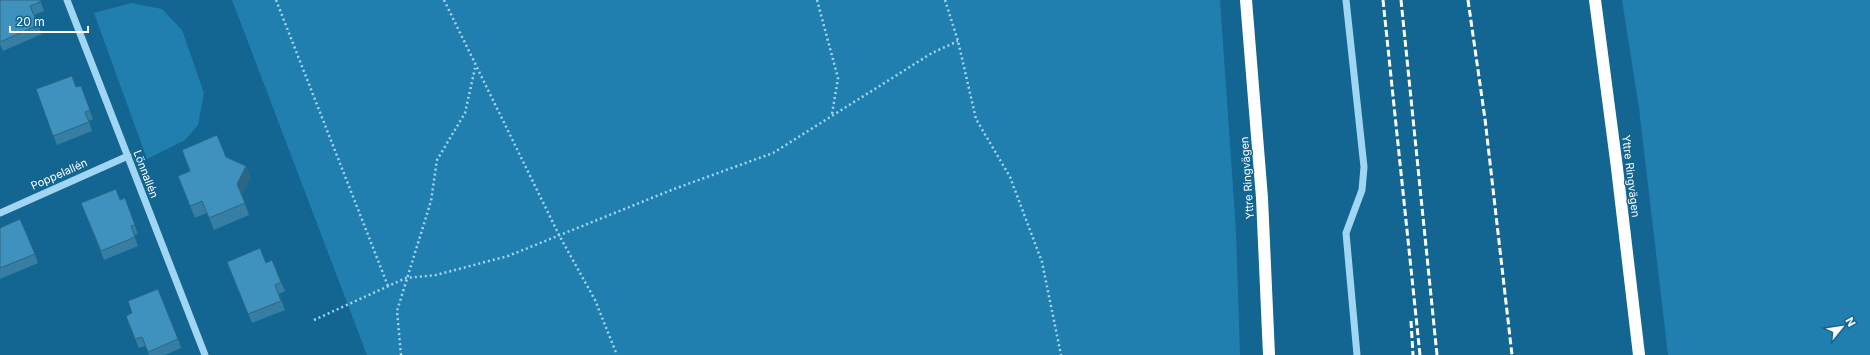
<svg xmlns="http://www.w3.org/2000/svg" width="1870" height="355" font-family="Inter,sans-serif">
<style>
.green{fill:#217fb0}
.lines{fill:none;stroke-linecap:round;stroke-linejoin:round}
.path{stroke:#a0d6f2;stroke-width:2.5;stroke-dasharray:2 3;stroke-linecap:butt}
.minor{stroke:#a0d6f2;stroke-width:7}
.highway{stroke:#fff;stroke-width:12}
.rail{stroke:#fff;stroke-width:3;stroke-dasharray:7 3;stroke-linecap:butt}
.wall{fill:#367ea3}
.shaded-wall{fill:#2c6684}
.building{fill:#3f92bd;stroke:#2c6684}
.labels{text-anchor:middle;stroke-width:3;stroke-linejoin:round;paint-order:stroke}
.street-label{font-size:11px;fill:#fff;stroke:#136592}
</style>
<rect width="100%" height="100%" fill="#136592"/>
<path class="green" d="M232,0H1220L1236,231L1240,355H367Z
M1622,0H1870V355H1668L1639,108Z
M131,3L162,9L182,30L204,93L198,125L185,140L147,159L94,13Z"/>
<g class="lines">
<path class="path" d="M276,0L388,286
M444,0L559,235L595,300L617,355
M817,0L838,78L832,114
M945,0L958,41L976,119L1010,177L1042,262L1061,355
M314,320L406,278L436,275L508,256L674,189L773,153L932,53L958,41
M401,355L397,311L431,201L437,160L465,113L475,68"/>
<path class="minor" d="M67,0L205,355
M1346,0L1364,167L1362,190L1346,233L1357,355
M0,213L128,156"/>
<path class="highway" d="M1246,0L1262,198L1269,355
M1595,0L1617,168L1639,355"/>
<path class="rail" d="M1383,0L1420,355
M1401,0L1437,355
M1468,0L1485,119L1512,355
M1411,321L1413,355"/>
</g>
<path class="wall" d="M0,0H40L44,11L34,15L42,34L3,51L0,44Z
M81,86L93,119L89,121L92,131L57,145L36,89L76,87Z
M182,150L226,157L246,166L250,178L242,195L249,215L214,230L207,213L195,218L178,176L190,171Z
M125,198L138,234L134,235L138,246L104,260L81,203L120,200Z
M0,228L35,254L38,263L0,279Z
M227,262L266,263L281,282L285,291L279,294L285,310L252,323Z
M128,301L178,339L181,348L165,355H149L145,346L139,348L126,316L132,313Z"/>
<path class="shaded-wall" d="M246,166L250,178L242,196L237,184Z"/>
<path class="building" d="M0,0H40V2L30,6L38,25L0,42Z
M72,76L76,87L81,86L90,110L85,112L89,122L53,136L36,89Z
M217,135L226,157L246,166L237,184L245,203L209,218L202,201L190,206L178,176L190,171L182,150Z
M116,189L120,200L125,198L135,225L131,226L135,237L101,251L81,203Z
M20,219L35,254L0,268V228Z
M260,248L266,263L272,260L281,282L275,285L281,301L248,314L227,262Z
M158,289L178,339L148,352L142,337L135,339L126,316L132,313L128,301Z"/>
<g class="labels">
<g class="street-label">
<text transform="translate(59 174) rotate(-24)" y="4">Poppelallén</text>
<text transform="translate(146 174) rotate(69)" y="4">Lönnallén</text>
<text transform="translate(1631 176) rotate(83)" y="4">Yttre Ringvägen</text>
<text transform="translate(1247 178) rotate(-94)" y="4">Yttre Ringvägen</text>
</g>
</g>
<g transform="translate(1842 327) rotate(60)" stroke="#136592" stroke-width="3" paint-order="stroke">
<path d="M0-3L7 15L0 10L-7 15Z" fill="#ffffff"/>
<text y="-6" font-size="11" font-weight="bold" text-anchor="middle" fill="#ffffff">N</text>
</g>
<path d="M10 26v6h78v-6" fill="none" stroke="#ffffff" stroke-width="2"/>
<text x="16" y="26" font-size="12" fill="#ffffff" stroke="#136592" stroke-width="3" paint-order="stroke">20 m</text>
</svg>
